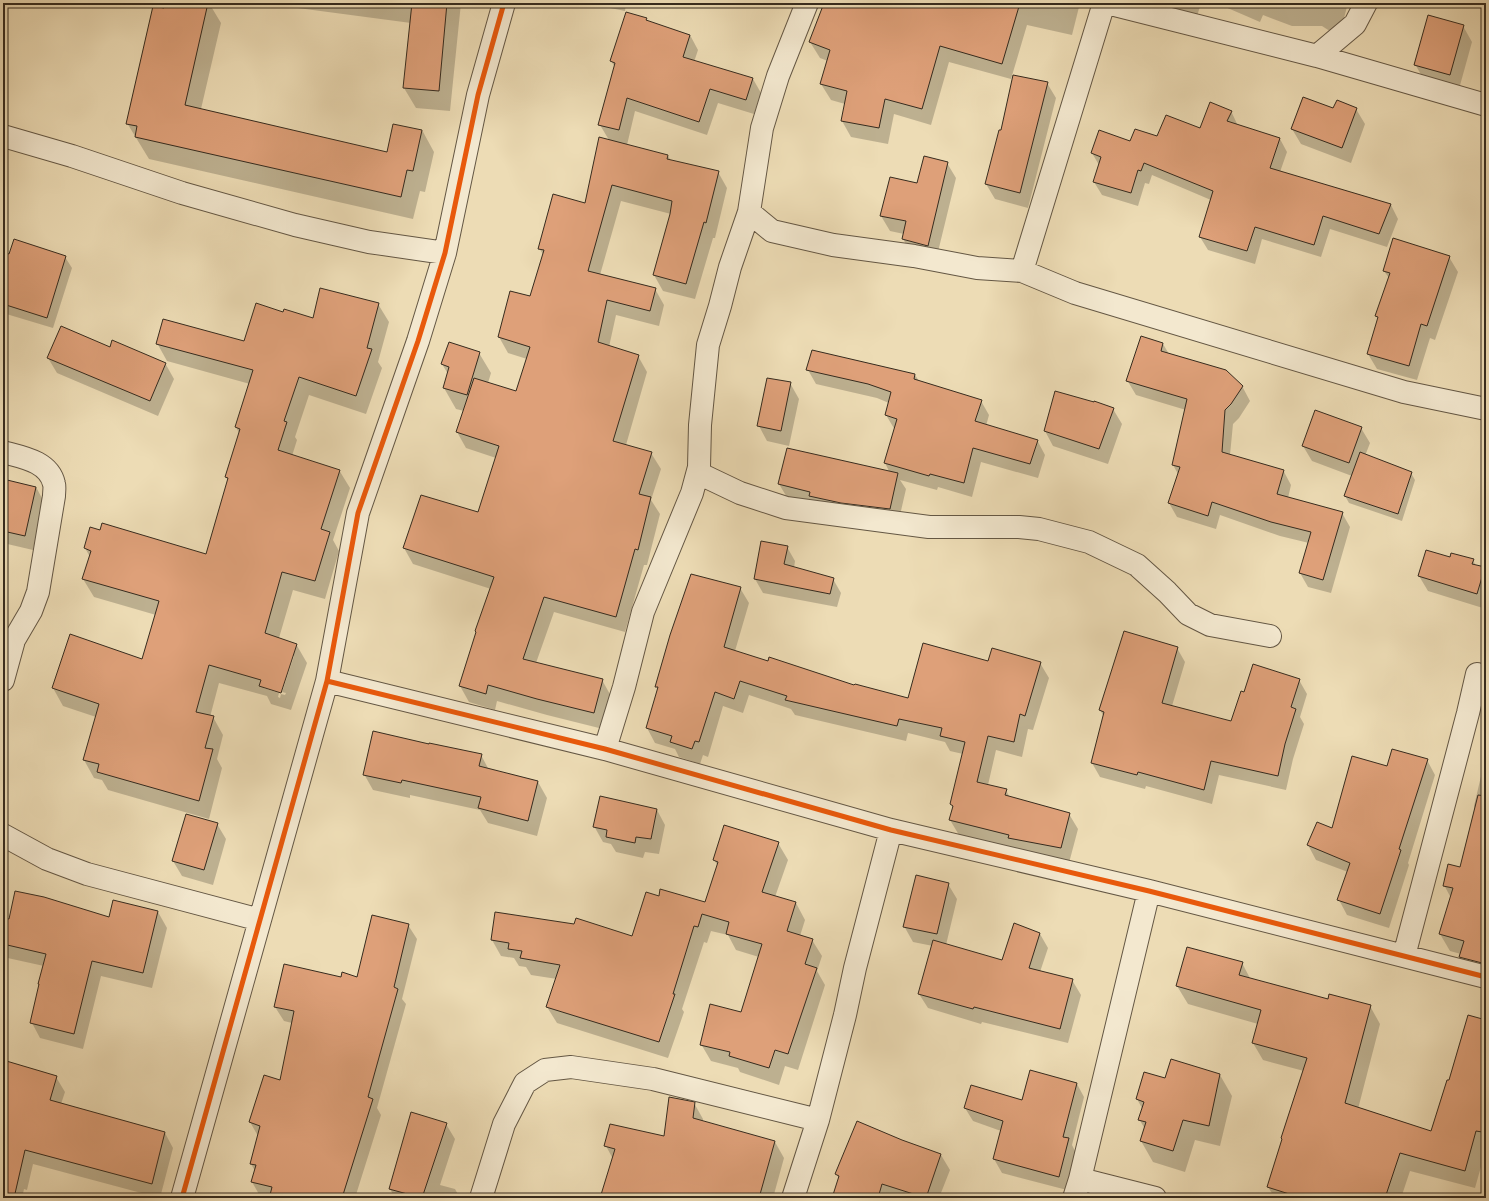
<svg xmlns="http://www.w3.org/2000/svg" width="1489" height="1201" font-family="Vollkorn,serif">
<style>
.shadow{fill:#0003;fill-rule:evenodd}
.building{fill:#dea079;stroke:#362b1e}
.lines{fill:none;stroke-linecap:round;stroke-linejoin:round}
.minor-casing{stroke:#645744;stroke-width:24}
.minor{stroke:#f3e8cf;stroke-width:22}
.cycleway-casing{stroke:#f3e8cf;stroke-width:8}
.cycleway{stroke:#e8590c;stroke-width:5}
</style>
<rect width="100%" height="100%" fill="#eddcb5"/>
<filter id="stains"><feTurbulence type="fractalNoise" baseFrequency=".005" numOctaves="4"/><feColorMatrix values="0 0 0 0 .2 0 0 0 0 .09 0 0 0 0 .02 0 0 0 .5 -.17"/></filter>
<radialGradient id="worn" r=".72"><stop offset=".6" stop-color="#630" stop-opacity="0"/><stop offset="1" stop-color="#630" stop-opacity=".3"/></radialGradient>
<path class="shadow" d="M166,3H209L221,23L201,109L388,154L422,130L434,152L425,192L420,191L413,219L149,159L127,123Z
M260,3H461L450,111L416,108L404,88L411,23Z
M585,3H626L625,11Z
M887,3H1080L1072,35L1027,25L1011,79L949,62L931,125L894,114L888,144L851,137L842,121L845,104L831,100L821,84L828,61L820,58L810,42Z
M1141,3H1201L1195,23Z
M1216,3H1348L1339,37L1322,26H1292L1263,15L1260,22Z
M646,19L647,22L690,35L698,50L694,62L753,79L761,93L754,114L718,103L707,135L635,111L627,145L668,156L671,161L718,172L727,188L715,238H713L695,299L663,291L654,275L671,214L621,201L600,275L655,289L664,305L659,326L616,315L609,347L638,356L647,372L626,445L651,453L661,469L651,500L660,514L647,565H644L625,632L554,612L536,663L602,680L611,696L603,729L547,715L497,701L495,710L469,702L460,686L491,589L413,564L404,548L478,514L496,458L466,448L457,432L464,411L456,409L444,388L448,374L442,364L479,353L491,373L488,383L517,392L527,359L508,353L499,337L531,298L544,256L539,248L586,205L609,140L600,125L615,67L611,61Z
M1463,26L1472,42L1459,89L1424,80L1415,64Z
M1047,83L1056,98L1028,208L995,199L986,184Z
M1356,109L1365,124L1351,163L1301,144L1292,129L1334,110Z
M1231,111L1238,126L1280,139L1287,152L1280,172L1391,205L1398,219L1387,247L1330,229L1321,257L1262,239L1255,264L1208,250L1200,237L1211,200L1152,175L1149,184L1145,183L1138,206L1102,195L1094,182L1099,165L1092,153L1131,142L1201,130Z
M947,163L956,178L936,260L912,254L903,239L904,234L890,231L881,216L918,184Z
M3,253L9,256L65,257L72,268L53,328L3,313Z
M1449,257L1458,272L1435,340L1430,338L1417,380L1377,369L1368,354L1378,319L1376,316L1389,278L1384,271Z
M378,304L389,322L378,362L382,368L366,414L309,395L295,437L297,440L292,456L339,470L350,488L333,540L339,551L325,599L293,590L279,638L296,644L307,663L291,710L271,704L267,696L219,683L210,717H213L223,735L217,759L222,768L209,819L108,790L102,780L94,778L84,760L96,717L63,706L53,688L143,660L156,615L94,597L83,579L90,557L85,548L206,556L228,481L226,477L239,433L236,427L250,384L167,361L157,343L244,342L283,313L313,319ZM292,656H294L282,692L286,693L285,695L281,694L280,698L278,697L279,693L264,688V686Z
M1163,344L1169,354L1242,386L1250,401L1239,418L1233,424L1230,455L1283,470L1291,485L1288,498L1342,513L1350,527L1331,593L1308,587L1300,573L1309,543L1280,536L1220,515L1216,529L1177,517L1169,503L1178,474L1173,465L1186,410L1136,395L1127,380Z
M110,348L165,363L174,379L158,416L57,373L48,358Z
M808,370L915,375L919,381L981,401L989,415L986,426L1037,440L1045,455L1038,478L981,462L972,497L938,487L937,490L900,480L906,489L898,524L788,499L779,484L890,473L885,463L895,430L886,415L889,403L877,398L816,384Z
M790,383L799,399L789,446L767,441L759,426Z
M1113,409L1122,424L1108,464L1053,446L1045,431Z
M1361,428L1370,443L1365,456L1411,473L1415,480L1402,521L1349,503L1345,496L1352,476L1312,461L1303,446Z
M3,480L36,487L44,502L33,550L3,543Z
M787,547L795,561L794,568L833,579L841,593L837,607L763,593L755,579Z
M1450,558L1473,560L1476,566L1484,568L1486,571V609L1428,591L1419,576Z
M740,588L749,603L735,651L855,687L908,699L989,663H1040L1049,678L1033,730L1028,729L1022,757L996,750L988,785L1006,790L1010,798L1069,814L1078,829L1069,863L959,835L950,820L953,808L951,804L963,754L950,751L945,742L908,733L906,741L795,715L791,709L749,695L743,713L723,706L708,757L703,755L700,764L679,757L675,749L655,743L647,728L658,690L656,686Z
M1177,648L1185,662L1172,706L1232,723L1245,693L1299,680L1307,694L1300,717L1304,724L1293,759L1286,790L1219,775L1212,804L1146,786L1145,789L1100,777L1092,763L1104,717L1100,710Z
M430,745L481,755L489,770L538,782L547,798L537,836L488,823L480,810L410,795V798L373,790L364,774Z
M1427,760L1435,775L1408,863L1409,865L1389,928L1347,915L1339,900L1348,872L1316,860L1308,845L1332,830L1387,767Z
M1486,765V978L1470,974L1460,957L1461,954L1450,951L1440,934L1451,898L1444,885L1461,868L1475,809L1474,806L1482,772H1484Z
M657,810L665,825L659,854L645,852L643,858L616,852L611,844L603,842L594,826Z
M217,824L226,839L213,885L182,876L173,861Z
M778,843L788,860L775,897L796,903L805,920L800,936L812,940L822,956L817,971L825,985L798,1070L785,1066L779,1085L740,1072L738,1068L711,1061L701,1044L741,1013L759,957L736,950L728,935L711,931L707,943L704,942L682,1009L684,1012L668,1058L557,1023L547,1007L557,979L531,975L526,967L519,966L514,958L501,956L492,940L633,938L659,897L706,904L718,866L714,860Z
M948,884L957,899L946,945L1003,961L1040,934L1048,948L1040,972L1072,980L1081,995L1068,1043L982,1022L981,1024L928,1008L919,994L933,946L913,942L904,926Z
M114,902L158,912L167,928L152,988L101,976L83,1049L40,1038L32,1023L44,966L3,957V919L10,920L110,919Z
M408,925L417,939L402,999L406,1004L377,1108L381,1115L355,1198H267L260,1196L252,1182L255,1171L251,1164L258,1136L250,1122L280,1081L292,1023L284,1021L275,1007L358,978Z
M1242,963L1251,980L1328,1000L1370,1006L1380,1024L1358,1109L1432,1132L1450,1082L1486,1021V1149L1475,1188L1410,1171L1401,1198H1275L1268,1187L1304,1071L1263,1060L1253,1043L1258,1024L1188,1004L1177,986Z
M3,1063L56,1077L65,1092L61,1104L165,1133L173,1148L160,1198L33,1164L27,1190L24,1189L22,1198H3Z
M1220,1075L1232,1096L1220,1146L1195,1140L1185,1172L1153,1162L1141,1141L1145,1129L1139,1119L1143,1110L1137,1099L1165,1079Z
M1077,1084L1084,1097L1072,1145L1076,1153L1067,1190L1002,1173L994,1159L1001,1131L973,1121L965,1108L1023,1102Z
M694,1103L703,1119V1122L775,1142L784,1158L773,1198H601L613,1159L606,1146L664,1137Z
M446,1124L455,1139L440,1185L455,1189L460,1198H395L390,1189Z
M902,1141L941,1155L950,1170L939,1198H833L839,1178L836,1174Z"/>
<path class="building" d="M165,3H208L185,105L387,152L393,124L422,130L413,171L407,170L401,197L135,137L137,126L126,124L153,6L164,8Z
M412,3H447L439,91L403,88Z
M824,3H1020L1002,64L940,46L922,109L885,99L879,128L841,121L847,91L820,84L830,50L809,42Z
M626,12L647,18L646,20L690,35L683,57L753,78L746,100L710,89L699,122L627,98L619,130L598,125L615,63L610,61Z
M1428,15L1464,25L1450,75L1414,65Z
M1013,75L1048,82L1020,193L985,184L999,130H1001Z
M1303,97L1333,108L1337,100L1357,108L1342,148L1291,129Z
M1210,102L1232,111L1227,121L1280,138L1270,168L1391,204L1379,234L1323,216L1314,245L1255,227L1247,251L1199,237L1213,191L1144,163L1141,171L1138,170L1131,193L1093,182L1101,157L1091,153L1099,130L1130,141L1135,129L1157,136L1166,115L1200,128Z
M599,137L668,155L667,159L719,171L706,223L704,222L686,284L653,275L670,214L672,201L612,185L588,271L656,288L650,311L607,300L598,342L639,355L613,441L652,452L639,494L651,497L638,550L635,549L616,617L544,597L523,659L603,679L594,713L537,699L488,685L486,694L459,686L476,632L475,631L494,577L403,548L421,495L478,512L499,446L456,432L474,378L516,391L530,347L498,337L510,291L530,296L544,250L538,249L553,194L585,203Z
M924,156L948,162L928,246L902,239L906,221L880,216L890,177L917,183Z
M1393,238L1450,256L1427,326L1421,324L1409,366L1367,354L1378,317L1375,316L1390,273L1383,271Z
M14,239L66,256L47,318L3,304V252L9,254Z
M320,288L379,303L367,348L372,349L356,396L299,377L284,421L287,422L278,450L340,470L321,529L330,532L315,581L282,572L265,633L297,644L281,693L259,686L261,680L209,665L196,712L214,716L205,748L213,749L199,801L97,772L99,764L83,760L99,704L52,688L70,634L142,659L159,601L82,579L91,551L84,548L90,527L100,530L102,523L206,554L228,478L225,477L240,429L235,427L253,370L156,344L163,319L244,341L256,303L283,312L284,309L313,318Z
M61,326L110,347L112,340L166,363L150,401L47,358Z
M1141,336L1163,343L1161,351L1226,370L1243,386L1231,404L1225,410L1222,452L1284,470L1277,494L1343,512L1323,580L1299,573L1311,532L1271,522L1212,502L1208,516L1168,503L1180,467L1172,465L1187,399L1126,381Z
M449,342L480,352L467,395L443,388L449,367L441,364Z
M812,350L915,374L914,379L982,400L975,421L1038,440L1030,464L973,448L964,483L930,474L929,476L884,463L897,419L885,415L891,392L868,384L806,370Z
M767,378L791,382L781,431L757,426Z
M1055,391L1094,402V401L1114,408L1099,449L1044,431Z
M1315,410L1362,427L1349,463L1302,446Z
M787,448L898,473L890,509L841,503L809,496L810,492L778,484Z
M1360,452L1412,472L1398,514L1344,496Z
M3,479L36,487L25,536L3,531Z
M761,541L788,546L784,564L834,578L830,594L754,579Z
M1426,550L1450,557L1451,553L1474,559L1472,564L1485,567L1477,594L1418,576Z
M691,574L741,587L724,647L768,661L769,657L854,685L855,684L908,698L923,643L988,661L992,648L1041,662L1025,716L1020,714L1014,742L988,736L977,782L1007,789L1005,795L1070,813L1061,848L1008,838L1009,835L949,820L953,806L950,804L965,742L940,736L942,728L899,719L897,726L785,700L787,696L740,681L734,699L715,692L699,742L695,741L692,749L670,742L672,736L646,728L658,687H655L670,635Z
M1124,631L1178,647L1162,703L1231,721L1241,691L1244,692L1253,664L1300,679L1291,707L1296,709L1285,744L1278,776L1211,761L1204,790L1138,772L1137,775L1091,763L1104,712L1099,710Z
M373,731L429,744V743L482,754L479,766L538,781L528,821L478,808L481,797L402,780L401,783L363,775Z
M1392,749L1428,759L1399,849L1401,850L1380,914L1337,900L1350,863L1307,845L1317,822L1332,828L1352,756L1387,766Z
M1478,795L1486,796V964L1459,957L1464,941L1439,934L1453,888L1443,886L1448,864L1460,867Z
M600,796L657,809L651,839L636,837L635,843L606,837L607,830L593,827Z
M186,814L218,823L204,870L172,861Z
M724,825L779,842L762,892L796,902L787,931L813,939L805,964L817,968L788,1054L775,1050L769,1068L729,1056L730,1052L700,1045L710,1004L741,1012L762,944L726,934L729,922L702,914L698,927L694,926L673,994H675L659,1042L546,1007L560,965L520,958L522,951L508,949L509,943L491,940L495,912L574,924L576,918L632,936L646,892L659,896L660,889L705,902L718,862L713,860Z
M916,875L949,883L937,934L903,927Z
M15,891L44,897L109,917L113,900L158,911L143,973L92,961L74,1034L30,1023L39,984H38L46,954L3,944V918L9,919Z
M372,915L409,924L394,987L398,989L368,1097L373,1099L342,1198H282L270,1195L272,1187L251,1182L256,1165L250,1164L260,1126L249,1122L264,1075L280,1080L294,1011L274,1007L284,964L341,977L342,972L357,977Z
M1014,923L1040,933L1029,968L1073,979L1060,1029L974,1007L973,1009L918,994L933,940L1002,960Z
M1187,947L1243,962L1239,975L1328,999L1329,994L1371,1005L1345,1103L1431,1131L1447,1080H1449L1468,1015L1486,1020V1120L1482,1132L1476,1131L1465,1171L1400,1153L1385,1198H1302L1267,1187L1282,1139L1281,1138L1307,1058L1252,1043L1261,1010L1176,986Z
M1171,1059L1220,1074L1209,1126L1183,1120L1173,1151L1140,1141L1146,1122L1138,1120L1144,1102L1136,1099L1144,1072L1165,1078Z
M3,1060L57,1076L50,1100L165,1132L152,1184L25,1150L14,1198H3Z
M1030,1070L1077,1083L1063,1137L1069,1138L1059,1177L993,1159L1003,1121L964,1108L971,1085L1022,1100Z
M669,1097L695,1102L693,1118L775,1141L759,1198H600L615,1149L604,1146L610,1124L664,1136Z
M411,1112L447,1123L422,1198L389,1189Z
M857,1121L902,1140L941,1154L926,1198L882,1184L878,1198H832L839,1176L835,1174Z"/>
<g class="lines">
<defs>
<path id="minor" d="M1107,3L1317,56L1486,105
M1317,56L1355,24L1366,3
M3,136L72,156L182,193L295,225L369,242L445,253
M749,212L772,231L833,245L914,256L977,268L1022,271L1075,293L1404,392L1486,409
M1022,271L1104,3
M3,452C21,457 49,461 54,484C55,487 54,492 54,496L38,592L31,611L14,640L3,680
M698,473L740,493L786,508L929,527H1019L1039,529L1089,542L1137,565L1167,592L1188,614L1210,625L1270,636
M327,681L605,749L891,830L1149,891L1486,977
M605,749L624,687L643,612L692,493L699,467L700,425L708,345L720,306L730,267L749,212L762,128L778,76L807,3
M3,835L47,859L87,874L260,920
M1404,956L1468,713L1477,674
M1080,1179L1155,1198
M182,1198L327,681L358,513L418,341L445,253L478,95L504,3
M481,1198L504,1124L525,1083L545,1070L571,1067L653,1079L818,1120
M793,1198L818,1120L845,1015L855,968L891,830
M1074,1198L1080,1179L1149,891"/>
</defs>
<use href="#minor" class="minor-casing"/>
<use href="#minor" class="minor"/>
<defs>
<path id="cycleway" d="M327,681L605,749L891,830L1149,891L1486,977
M182,1198L327,681L358,513L418,341L445,253L478,95L504,3"/>
</defs>
<use href="#cycleway" class="cycleway-casing"/>
<use href="#cycleway" class="cycleway"/>
</g>
<rect width="1489" height="1201" fill="none" stroke="#eddcb5" stroke-width="16"/>
<rect x="4" y="4" width="1481" height="1193" fill="none" stroke="#362b1e" stroke-width="2"/>
<rect x="8" y="8" width="1473" height="1185" fill="none" stroke="#362b1e"/>
<rect width="100%" height="100%" filter="url(#stains)"/>
<rect width="100%" height="100%" fill="url(#worn)"/>
</svg>
